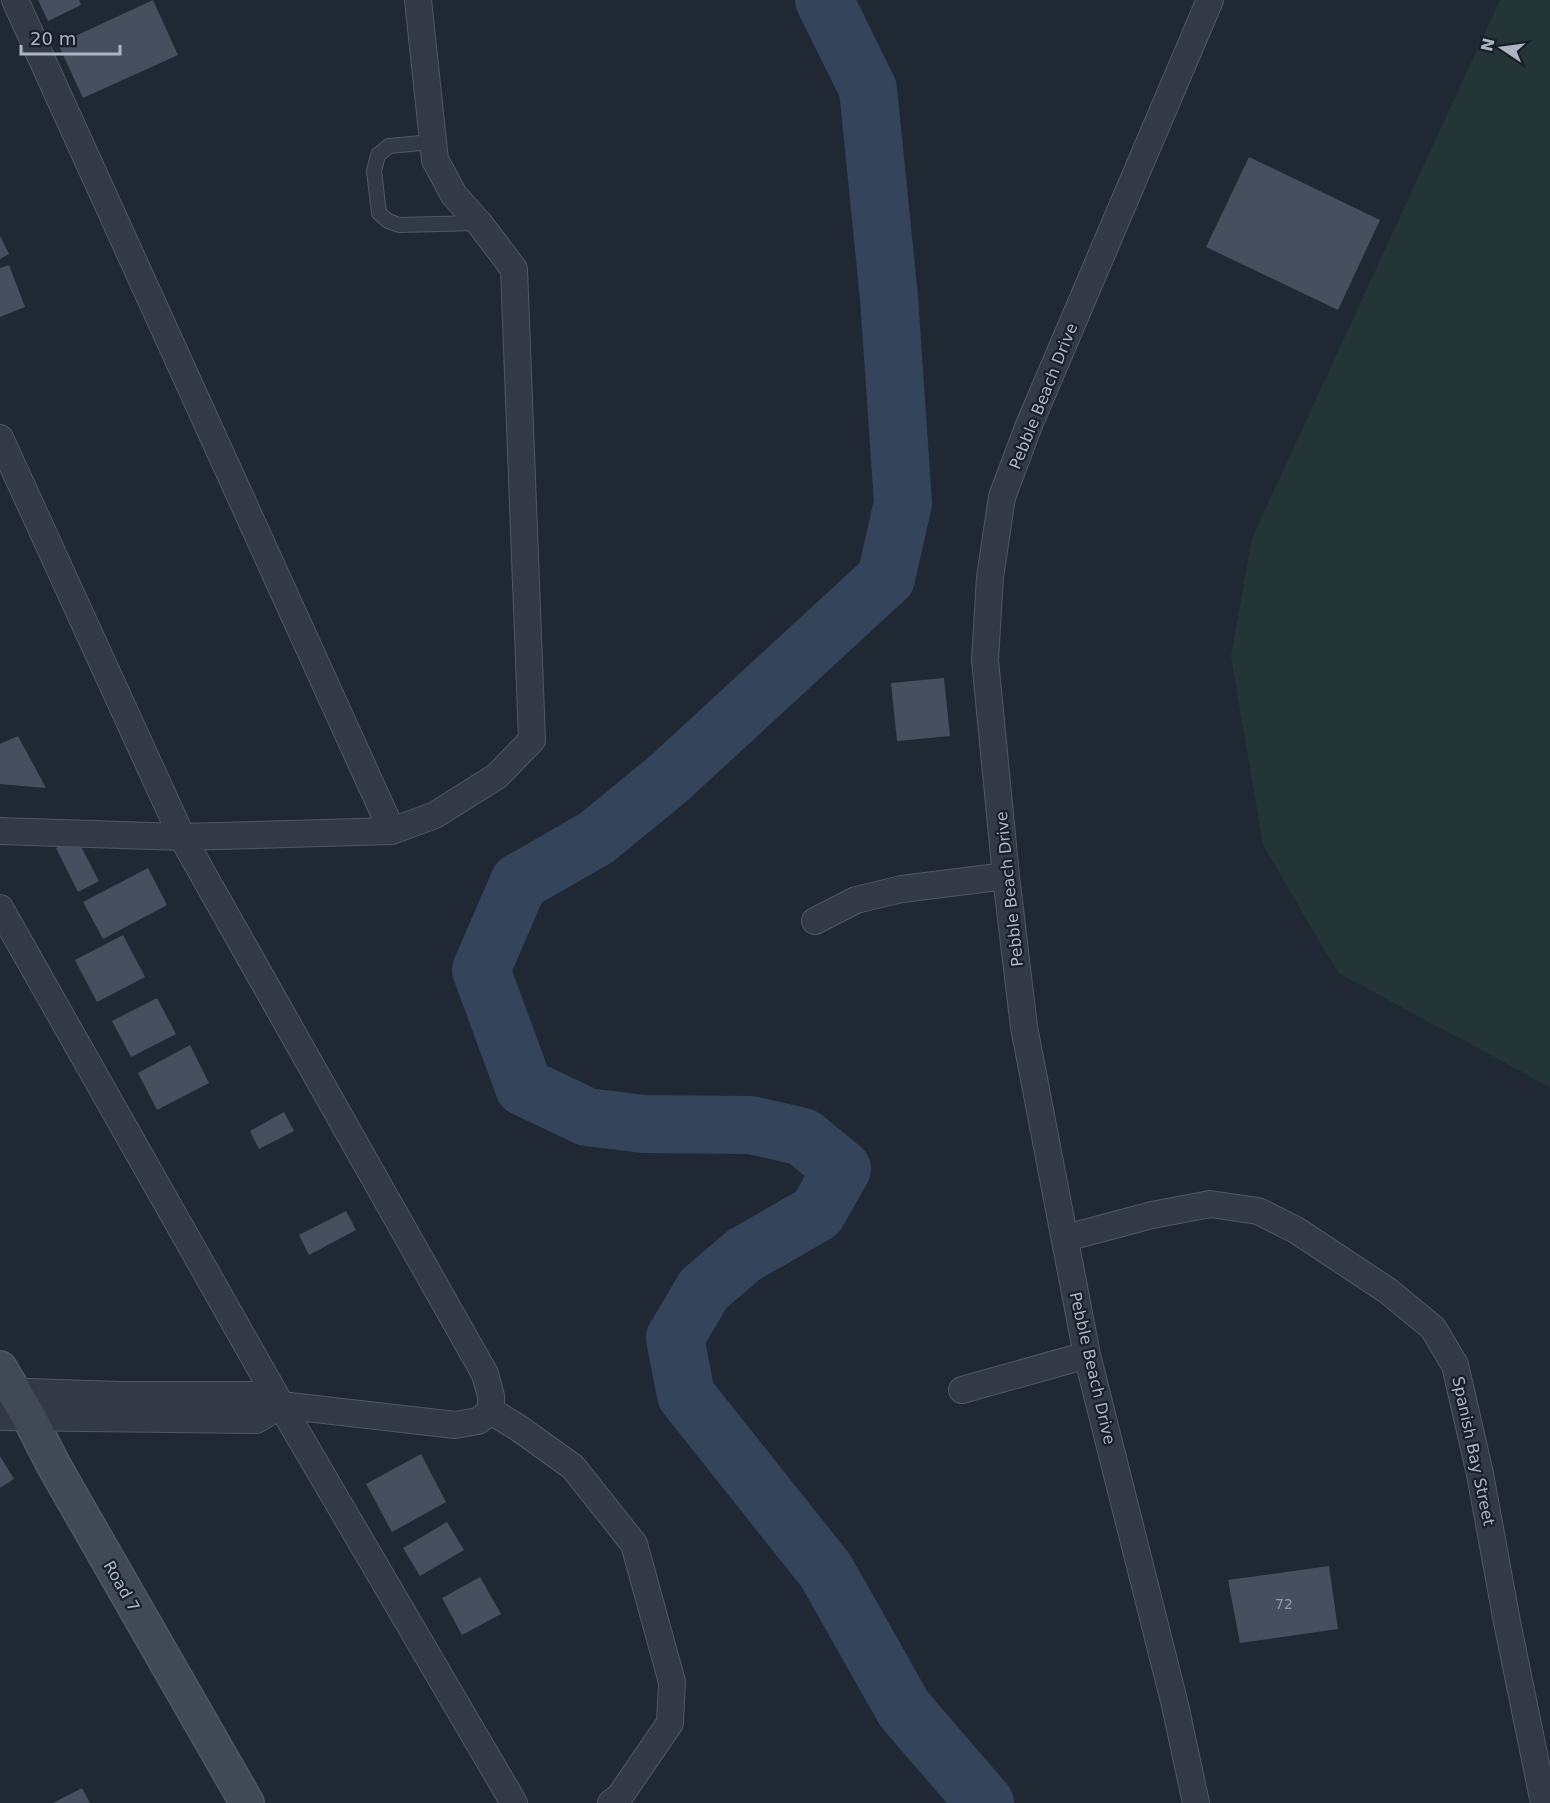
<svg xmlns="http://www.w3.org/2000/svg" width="1550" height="1803" font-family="'DejaVu Sans',sans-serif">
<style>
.green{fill:#233536}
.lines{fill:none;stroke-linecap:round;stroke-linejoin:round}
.river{stroke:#34445b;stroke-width:58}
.building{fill:#464f5e}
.lane-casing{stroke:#505863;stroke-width:16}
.street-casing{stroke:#505863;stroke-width:28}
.secondary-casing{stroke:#505863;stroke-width:36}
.lane{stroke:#333a45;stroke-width:14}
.street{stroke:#333a45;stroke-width:26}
.secondary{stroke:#414957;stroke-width:33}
.labels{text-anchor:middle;stroke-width:4.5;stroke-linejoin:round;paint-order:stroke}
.number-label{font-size:14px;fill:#939ca9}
.street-label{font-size:16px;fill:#adb5c2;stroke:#191f29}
</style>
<rect width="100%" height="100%" fill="#202834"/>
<path class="green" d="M1500,0H1550V1087L1338,973L1263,845L1231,656L1252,538Z"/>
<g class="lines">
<path class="river" d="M824,0L868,89L889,298L903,503L886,578L668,779L596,838L519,882L481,970L524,1087L587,1117L644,1124L751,1125L803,1137L842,1169L817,1213L744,1255L704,1289L675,1338L686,1395L826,1571L904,1709L985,1803"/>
</g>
<path class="building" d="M38,0H79L81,5L48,21Z
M153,0L178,55L83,98L58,44Z
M1249,157L1380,220L1338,310L1206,247Z
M0,236L9,254L0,259Z
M9,265L25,307L0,317V268Z
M944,678L950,736L897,741L891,683Z
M18,736L46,788L0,784V744Z
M76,837L99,881L78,892L56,848Z
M148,868L167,905L103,939L83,902Z
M123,935L145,977L97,1002L75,960Z
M157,998L176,1034L131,1057L112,1021Z
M190,1045L209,1083L157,1110L138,1073Z
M284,1112L294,1131L259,1149L250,1131Z
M346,1211L356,1230L309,1255L299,1235Z
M421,1454L446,1502L392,1532L366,1484Z
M0,1456L14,1479L0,1488Z
M447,1522L464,1550L420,1576L403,1548Z
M1329,1566L1338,1629L1240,1643L1228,1580Z
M480,1577L501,1614L462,1635L442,1598Z
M82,1788L90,1803H53Z"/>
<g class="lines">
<defs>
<path id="lane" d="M432,142L389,146L378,155L374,171L379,213L388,221L399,225L479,223"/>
<path id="street" d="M15,0L392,831
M0,438L182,837L485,1374L491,1396V1411L478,1421L455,1425L281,1405L252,1395H119L0,1391
M0,831L182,837L392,831L435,815L497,776L532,740L514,269L479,223L454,195L435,160L418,0
M0,908L281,1405L514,1803
M815,921L856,900L902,889L1006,876
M1066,1238L1152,1215L1210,1204L1258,1211L1296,1230L1388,1291L1433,1328L1455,1365L1480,1474L1507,1622L1544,1803
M962,1390L1087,1355
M491,1411L520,1429L573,1467L634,1544L672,1682L670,1723L620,1796L611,1803
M0,1417L256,1420L281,1405
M1196,1803L1175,1705L1087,1355L1024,1027L1006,876L985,660L990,577L1002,497L1029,425L1210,0"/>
<path id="secondary" d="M0,1368L29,1417L54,1466L247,1803"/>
</defs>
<use href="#lane" class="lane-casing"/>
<use href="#street" class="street-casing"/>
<use href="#secondary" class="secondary-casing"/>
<use href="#lane" class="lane"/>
<use href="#street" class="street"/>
<use href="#secondary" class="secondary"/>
</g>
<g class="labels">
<g class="number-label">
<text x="1284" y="1609">72</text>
</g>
<g class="street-label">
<text transform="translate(1043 396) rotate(-68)" y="6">Pebble Beach Drive</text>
<text transform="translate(1009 889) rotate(-96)" y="6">Pebble Beach Drive</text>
<text transform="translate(1093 1368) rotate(77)" y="6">Pebble Beach Drive</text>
<text transform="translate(1474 1451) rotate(78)" y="6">Spanish Bay Street</text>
<text transform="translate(122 1586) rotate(60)" y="6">Road 7</text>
</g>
</g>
<g transform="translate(1502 48) rotate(283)" stroke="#191f29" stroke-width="4.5" paint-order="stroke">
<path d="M0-4.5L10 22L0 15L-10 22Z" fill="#adb5c2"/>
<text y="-9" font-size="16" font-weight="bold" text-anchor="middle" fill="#adb5c2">N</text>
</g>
<path d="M21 45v9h99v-9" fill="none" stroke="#adb5c2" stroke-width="3"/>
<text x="30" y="45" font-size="18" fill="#adb5c2" stroke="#191f29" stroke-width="4.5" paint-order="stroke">20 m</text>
</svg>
